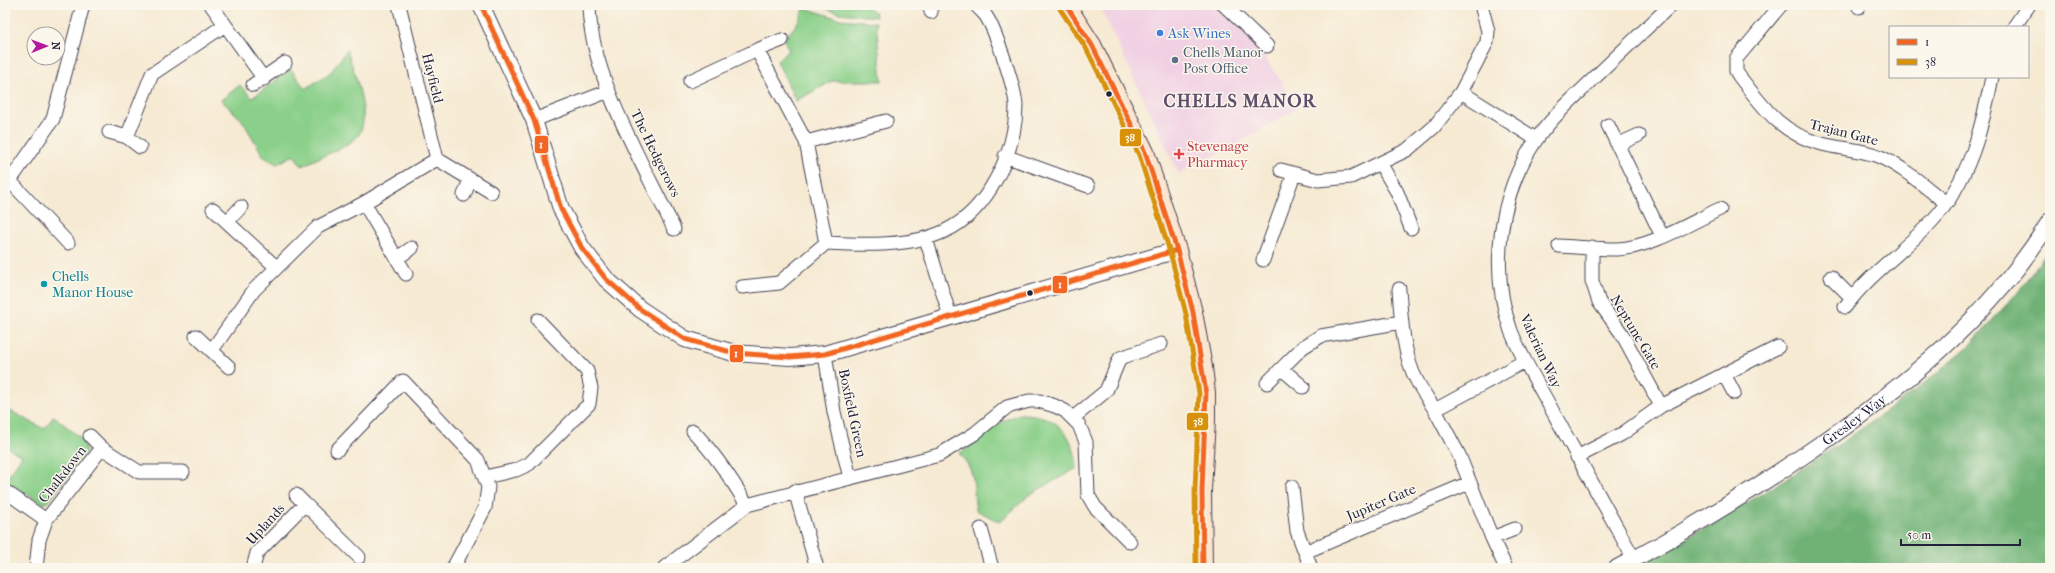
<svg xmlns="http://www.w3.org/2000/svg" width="2055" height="573" font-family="'IM FELL French Canon',serif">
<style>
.built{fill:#f1d0e3}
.green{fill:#8bd08a;stroke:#567962}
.forest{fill:#70b276;stroke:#496a58}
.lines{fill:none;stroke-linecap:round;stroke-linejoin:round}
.minor-casing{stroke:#424052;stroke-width:15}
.tertiary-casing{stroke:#424052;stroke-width:18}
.secondary-casing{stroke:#424052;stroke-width:20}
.minor{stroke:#fff;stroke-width:13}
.tertiary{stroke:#fff;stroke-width:16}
.secondary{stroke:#fce5cf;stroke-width:18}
.bus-1-casing{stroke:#fbf7ec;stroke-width:8}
.bus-2-casing{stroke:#fbf7ec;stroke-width:8}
.bus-1{stroke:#f26522;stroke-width:5}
.bus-2{stroke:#d79209;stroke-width:5}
.shop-dot{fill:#3f7fe0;stroke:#fbf7ec;stroke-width:1.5}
.service-dot{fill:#5c6f8a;stroke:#fbf7ec;stroke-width:1.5}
.bus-dot{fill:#22223b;stroke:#fbf7ec;stroke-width:1.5}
.health-dot{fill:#e0444e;stroke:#fbf7ec;stroke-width:1.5}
.culture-dot{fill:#0f9aa8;stroke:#fbf7ec;stroke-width:1.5}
.labels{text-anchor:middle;stroke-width:3;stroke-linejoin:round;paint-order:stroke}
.shop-label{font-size:14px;fill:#366cbe;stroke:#fbf7ec;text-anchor:start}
.service-label{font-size:14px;fill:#4e5e75;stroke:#fbf7ec;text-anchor:start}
.street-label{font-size:14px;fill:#22223b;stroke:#fbf7ec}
.health-label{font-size:14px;fill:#be3a42;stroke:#fbf7ec;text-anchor:start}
.culture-label{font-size:14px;fill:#0d838f;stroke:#fbf7ec;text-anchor:start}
.district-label{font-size:18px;font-weight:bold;letter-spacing:1px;fill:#5f4f6b;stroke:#fbf7ec}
.line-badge{stroke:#fbf7ec;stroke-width:1.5}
.badge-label{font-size:11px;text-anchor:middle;font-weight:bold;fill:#fff}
</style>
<rect width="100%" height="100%" fill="#fbf7ec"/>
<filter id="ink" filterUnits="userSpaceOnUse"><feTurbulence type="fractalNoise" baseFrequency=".025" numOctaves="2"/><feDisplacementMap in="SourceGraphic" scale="8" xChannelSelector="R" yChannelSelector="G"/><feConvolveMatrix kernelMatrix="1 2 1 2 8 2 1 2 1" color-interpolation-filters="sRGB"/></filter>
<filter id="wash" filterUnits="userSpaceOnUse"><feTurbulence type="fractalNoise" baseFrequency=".012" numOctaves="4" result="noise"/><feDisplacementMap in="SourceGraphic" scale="16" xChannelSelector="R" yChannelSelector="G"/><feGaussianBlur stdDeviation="0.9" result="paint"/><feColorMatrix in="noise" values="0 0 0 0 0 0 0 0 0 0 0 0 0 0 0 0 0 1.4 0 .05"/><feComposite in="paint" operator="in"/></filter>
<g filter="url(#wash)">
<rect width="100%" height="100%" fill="#f6ead3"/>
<path class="built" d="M1105,5H1214L1253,41L1280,80L1296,109L1232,147L1179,174L1102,11Z"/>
<path class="green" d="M815,5H864L875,12L876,17L840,13Z
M805,8L840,19L876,22L882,81H832L796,101L777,61L789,50L784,40L796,25Z
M347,50C353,70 375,123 355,139C340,150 319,157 302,166L294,155L277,164L264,157L242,120L221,100L240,85L252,98L291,69L305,89L331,72Z
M5,408L44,429L54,416L84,441L86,453L50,500L44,504L5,481L22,456L5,446Z
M1020,414C1056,414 1074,433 1077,468L1029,495L1000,522L976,510C972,486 978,472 959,454C980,441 995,421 1020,414Z"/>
<path class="forest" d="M2050,247V568H1633L1707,527L1786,479L1847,439L1917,389L1969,346L2026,283Z"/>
</g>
<g filter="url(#ink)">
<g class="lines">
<defs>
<path id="minor" d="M211,5L264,79
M399,5L437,159L491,192
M589,5C590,76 644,165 674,229
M930,5L931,12
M1224,5L1267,46
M1781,5L1736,59V71L1739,76C1764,108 1781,134 1822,144C1841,149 1860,149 1878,156C1904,167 1925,187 1946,203
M1858,5L1859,7
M2014,27L2029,5
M757,50L782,40
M690,81L757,50L806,142L826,243C862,245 912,247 945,231C988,211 1016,152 1016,105C1015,88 996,31 986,16C983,12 979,9 976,5
M253,85L285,63
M1461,92L1487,42L1488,31L1481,5
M534,120L609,91
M1608,125L1662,236
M109,132L127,137L140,147
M127,137L152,74L225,25
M806,142L886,121
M1617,145L1639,135
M1005,156L1088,186
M1281,170L1318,180L1351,177L1380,163
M10,181L68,243
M5,188L53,119L83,5
M464,195L470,180
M364,203L406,274
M213,209L276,267
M228,221L241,207
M1411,228L1397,192L1380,163L1407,150L1434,127L1461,92L1536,139
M926,239L950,316
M1559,246C1578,247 1598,249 1617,249C1650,248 1690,223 1720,209
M1592,247V281L1599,302L1622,334L1661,406
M397,258L412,248
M1263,260L1294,174
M1831,277L1852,298
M742,287L779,283L826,243
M1399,289C1401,317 1403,356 1417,381C1422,391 1429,400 1435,410
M1845,307C1869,274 1904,251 1932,221C1969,181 1982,129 1992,77
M196,336L229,367
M212,350L254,290L318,227L364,203L437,159
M825,354L834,412L850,478
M1282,369L1303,387
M1724,374L1734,393
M1267,383L1303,347L1321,336L1402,322
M1073,418L1106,391L1120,358L1161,344
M693,431C714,453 731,478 747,505
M90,436L102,448L139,472H183
M337,450L403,381L478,460L488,487L485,508L453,568
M1577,457L1622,434L1661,406L1778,347
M485,477L516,470L529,464L589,404L591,388L587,371L538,320
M1292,487L1297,531L1311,568
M5,491L46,520
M795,491L817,568
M305,504L359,557
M981,529L992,568
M1492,538L1515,529
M1305,552L1469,483
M1634,559L1525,361C1520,351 1515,341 1511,331C1489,269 1499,194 1536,140C1550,120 1568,103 1585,87C1614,59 1642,32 1671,5
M1505,566L1492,538L1459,455L1435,410L1525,361
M36,568L39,540L46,520L102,448
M253,568L257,553L305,504L296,495
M664,568L747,505L939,455L974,434L1007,407L1029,401H1039L1055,406L1065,411L1079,425L1086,442L1088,495L1095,507L1130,542"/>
<g id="tertiary">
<path d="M481,5L534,120L561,209L582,248L606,279L640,309L685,339L734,353L790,357L825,354L1177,250"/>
<path id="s1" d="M1617,568C1683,534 1745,495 1806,454C1900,390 1990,318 2050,221"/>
</g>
<path id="secondary" d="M1066,5L1092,45L1145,152L1177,250L1193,312L1203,367L1206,393V420L1202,490L1203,568"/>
</defs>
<use href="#minor" class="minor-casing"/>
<use href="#tertiary" class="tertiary-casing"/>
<use href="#secondary" class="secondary-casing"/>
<use href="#minor" class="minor"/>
<use href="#tertiary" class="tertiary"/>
<use href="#secondary" class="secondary"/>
<defs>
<path id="bus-1" d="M481,5L534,120L561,209L582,248L606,279L640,309L685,339L734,353L790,357L825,354L1177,250
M1066,5L1092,45L1145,152L1177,250L1193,312L1206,393L1202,490L1203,568"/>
<path id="bus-2" d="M1060,9L1086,48L1139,155L1170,252L1186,314L1199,393L1195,490L1196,568"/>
</defs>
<use href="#bus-1" class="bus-1-casing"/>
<use href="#bus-2" class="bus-2-casing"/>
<use href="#bus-1" class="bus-1"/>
<use href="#bus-2" class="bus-2"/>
</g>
</g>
<circle class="shop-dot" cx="1160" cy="33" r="4"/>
<circle class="service-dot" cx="1175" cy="60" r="4"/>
<g class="bus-dot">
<circle cx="1109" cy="94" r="3.5"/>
<circle cx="1030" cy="293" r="3.5"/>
</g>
<path class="health-dot" d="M1177 148h4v4h4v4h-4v4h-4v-4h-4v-4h4z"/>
<circle class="culture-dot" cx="44" cy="284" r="4"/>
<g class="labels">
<g class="shop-label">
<text x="1168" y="38">Ask Wines</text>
</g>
<g class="service-label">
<text x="1183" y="57">Chells Manor<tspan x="1183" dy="16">Post Office</tspan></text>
</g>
<g class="street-label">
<text transform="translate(433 78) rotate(76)" y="5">Hayfield</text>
<text transform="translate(1844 132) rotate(14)" y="5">Trajan Gate</text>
<text transform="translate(656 153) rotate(64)" y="5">The Hedgerows</text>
<text transform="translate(1636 332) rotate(59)" y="5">Neptune Gate</text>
<text transform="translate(1541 351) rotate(65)" y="5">Valerian Way</text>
<text transform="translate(853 413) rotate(78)" y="5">Boxfield Green</text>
<text dy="5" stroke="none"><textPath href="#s1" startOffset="280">Gresley Way</textPath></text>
<text transform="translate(62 474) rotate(-52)" y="5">Chalkdown</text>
<text transform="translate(1381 502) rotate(-23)" y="5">Jupiter Gate</text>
<text transform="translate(265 524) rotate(-48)" y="5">Uplands</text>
</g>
<g class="health-label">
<text x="1187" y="151">Stevenage<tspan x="1187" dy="16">Pharmacy</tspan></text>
</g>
<g class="culture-label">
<text x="52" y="281">Chells<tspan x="52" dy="16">Manor House</tspan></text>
</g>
<g class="district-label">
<text x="1240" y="107">CHELLS MANOR</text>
</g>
</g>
<g class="line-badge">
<rect x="1119" y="128" width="23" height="19" rx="4" fill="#d79209"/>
<rect x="534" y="135" width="15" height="19" rx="4" fill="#f26522"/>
<rect x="1052" y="275" width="16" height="19" rx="4" fill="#f26522"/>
<rect x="729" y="344" width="15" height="19" rx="4" fill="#f26522"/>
<rect x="1186" y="412" width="23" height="19" rx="4" fill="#d79209"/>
</g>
<g class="badge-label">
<text x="1130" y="141">38</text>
<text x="541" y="148">1</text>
<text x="1060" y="288">1</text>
<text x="736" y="357">1</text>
<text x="1198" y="425">38</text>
</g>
<rect width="2055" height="573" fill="none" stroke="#fbf7ec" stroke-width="20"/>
<rect x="1889" y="26" width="140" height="52" fill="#fbf7ec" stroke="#a4a2a5"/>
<rect x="1897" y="39" width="20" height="6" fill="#f26522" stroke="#a4a2a5"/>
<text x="1925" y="46" font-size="12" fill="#22223b">1</text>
<rect x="1897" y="59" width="20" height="6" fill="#d79209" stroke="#a4a2a5"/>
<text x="1925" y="66" font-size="12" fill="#22223b">38</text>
<g transform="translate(46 46) rotate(89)"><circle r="19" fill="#fbf7ec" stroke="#a4a2a5"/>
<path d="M0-3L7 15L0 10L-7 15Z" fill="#b5179e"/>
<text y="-6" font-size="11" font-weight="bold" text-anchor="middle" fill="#22223b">N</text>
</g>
<path d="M1901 539v6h119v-6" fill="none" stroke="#22223b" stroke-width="2"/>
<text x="1907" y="539" font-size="12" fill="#22223b" stroke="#fbf7ec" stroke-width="3" paint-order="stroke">50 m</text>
</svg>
